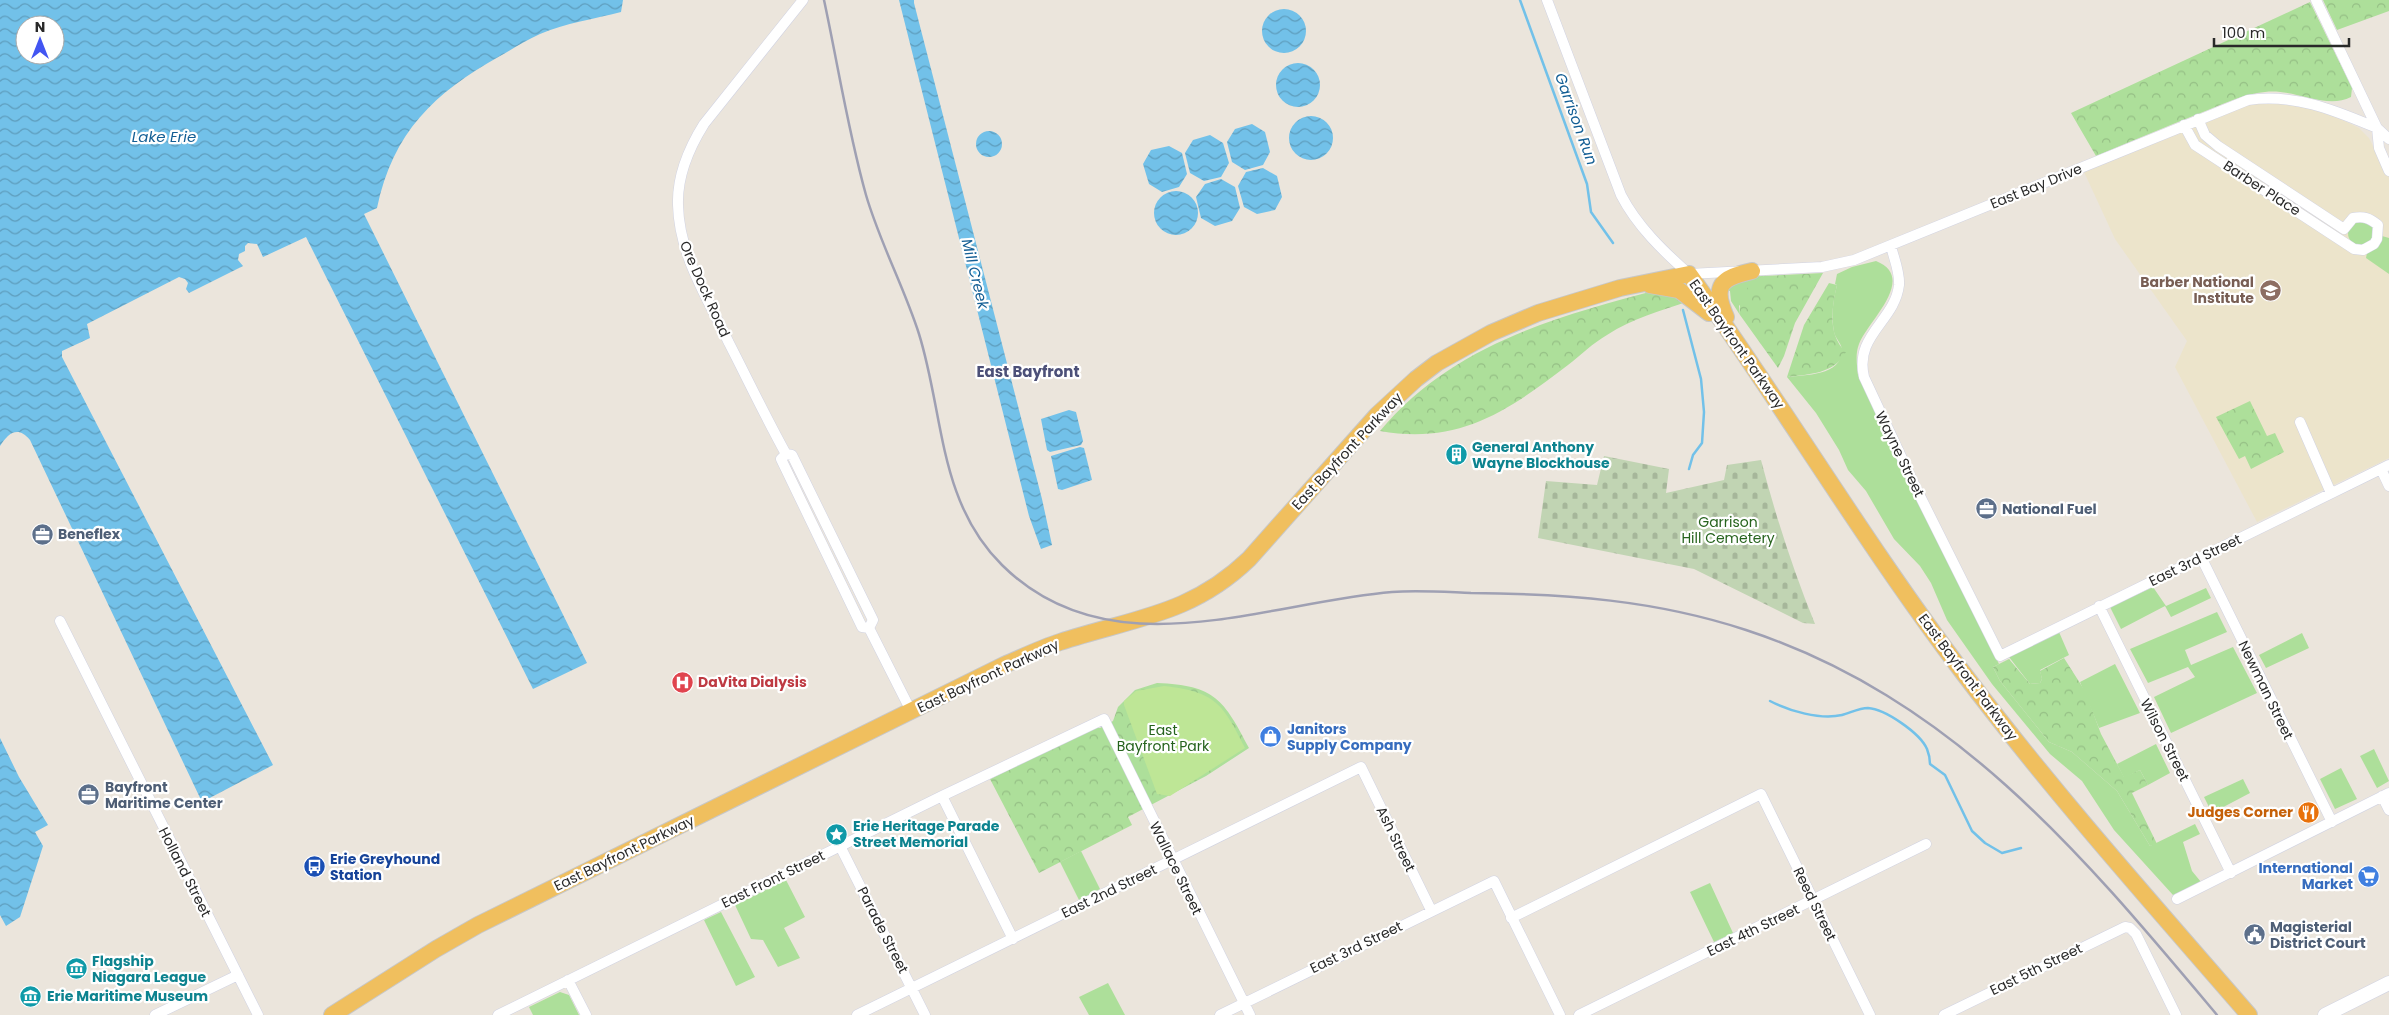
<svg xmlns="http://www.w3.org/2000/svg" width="2389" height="1015" font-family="Poppins,sans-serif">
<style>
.education{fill:#ece4cb}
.grass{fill:#addf9a}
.forest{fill:url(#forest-crowns)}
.cemetery{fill:url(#cemetery-stones)}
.pitch{fill:#bee696}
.water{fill:url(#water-waves);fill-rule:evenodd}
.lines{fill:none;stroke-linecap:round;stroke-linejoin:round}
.stream{stroke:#72c1e9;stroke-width:2.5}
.minor-casing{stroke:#d1d3e2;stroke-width:11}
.secondary-casing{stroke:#d1d3e2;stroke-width:15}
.trunk-casing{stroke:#c7c7c7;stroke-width:18}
.minor{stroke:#fff;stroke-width:10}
.secondary{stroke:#fff;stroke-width:14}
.trunk{stroke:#f0bf5e;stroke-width:16}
.rail{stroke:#9fa0b3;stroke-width:2.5}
.labels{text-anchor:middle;stroke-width:4.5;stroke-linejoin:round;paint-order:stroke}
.street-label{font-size:14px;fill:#292929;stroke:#fff}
.education-label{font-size:14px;font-weight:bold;fill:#785e54;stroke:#fff;text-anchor:end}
.culture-label{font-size:14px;font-weight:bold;fill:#0d838f;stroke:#fff;text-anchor:start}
.service-label{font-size:14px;font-weight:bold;fill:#4e5e75;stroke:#fff;text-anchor:start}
.park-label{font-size:14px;fill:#26631d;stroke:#fff}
.health-label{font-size:14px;font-weight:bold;fill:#be3a42;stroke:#fff;text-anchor:start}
.shop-label{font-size:14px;font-weight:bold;fill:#366cbe;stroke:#fff;text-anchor:start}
.food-label{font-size:14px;font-weight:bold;fill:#c56008;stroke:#fff;text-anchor:end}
.transit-label{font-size:14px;font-weight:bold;fill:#164399;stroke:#fff;text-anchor:start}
.water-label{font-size:15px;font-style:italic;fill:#135e94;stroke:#fff}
.neighbourhood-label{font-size:15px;font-weight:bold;fill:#4c5078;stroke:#fff}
</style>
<defs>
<pattern id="forest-crowns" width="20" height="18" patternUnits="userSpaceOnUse" patternTransform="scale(1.25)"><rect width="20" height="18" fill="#addf9a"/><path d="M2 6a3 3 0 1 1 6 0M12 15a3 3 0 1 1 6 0" fill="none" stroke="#95bf85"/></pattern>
<pattern id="cemetery-stones" width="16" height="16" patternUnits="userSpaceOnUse" patternTransform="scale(1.25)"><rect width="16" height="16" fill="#c1d4b3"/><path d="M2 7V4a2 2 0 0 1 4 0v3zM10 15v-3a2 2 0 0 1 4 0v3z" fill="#a6b69a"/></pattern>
<pattern id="water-waves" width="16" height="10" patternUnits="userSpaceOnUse" patternTransform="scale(1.25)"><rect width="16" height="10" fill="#72c1e9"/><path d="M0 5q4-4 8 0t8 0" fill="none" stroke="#5e9dbd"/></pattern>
</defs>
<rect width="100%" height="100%" fill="#ebe5dc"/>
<path class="education" d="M2287,101L2337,117L2359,128L2369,138L2389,178V458L2257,522L2175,367L2187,341L2115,239L2084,172L2231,110L2256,103Z"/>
<path class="grass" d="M2348 233a13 13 0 1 1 26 0a13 13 0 1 1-26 0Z
M2382,236L2389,238V274L2366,258L2367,253Z
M1876,261C1918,278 1868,321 1859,344C1855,354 1857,365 1858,375L1999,664L1993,667L2000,681L2049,742L2072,752L2117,791L2150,846L2195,824L2200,834L2183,842L2192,871L2201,882L2173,895L2114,830L2082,781L2050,754L1992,684L1947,620L1931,583L1920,566L1894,539L1866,491L1848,470L1839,450L1816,413L1787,377C1804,375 1842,376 1842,350C1842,344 1835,338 1834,332C1831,315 1833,301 1837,285L1835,284L1837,274L1852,267Z
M1773,275L1764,276L1739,306L1740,315L1731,301L1730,291L1726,290L1728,287L1750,277Z
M2153,587L2166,606L2206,588L2211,598L2171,617L2165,606L2121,629L2110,607Z
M2217,612L2227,632L2185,650L2191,665L2233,647L2257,693L2171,733L2154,697L2195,677L2188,667L2148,683L2130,649Z
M2059,632L2069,655L2040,670L2042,679L2040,683L2030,684L2009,657Z
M2302,633L2309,648L2266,668L2259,655Z
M2115,664L2140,713L2099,728L2080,682Z
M2156,744L2170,773L2148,785L2140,770L2124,778L2117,764Z
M2374,749L2389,781L2377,788L2360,756Z
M2341,768L2357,799L2335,809L2320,779Z
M2243,779L2250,793L2212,813L2204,797Z
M1081,851L1100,889L1079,900L1060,862Z
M786,880L805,917L784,928L800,958L778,967L763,940L751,939L735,905Z
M1710,883L1733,933L1714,942L1690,892Z
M721,912L755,977L736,986L704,920Z
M1108,983L1125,1015H1089L1079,997Z
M560,992L569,995L579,1015H533L529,1007Z"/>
<path class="forest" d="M2323,0H2389V11L2337,30Z
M2310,2L2352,88L2351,97C2325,110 2294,88 2265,92C2244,94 2223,104 2203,112C2167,126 2132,141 2096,156L2071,113Z
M1823,273L1795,323L1784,356L1778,368L1740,315V298L1752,282L1764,276Z
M1829,283L1837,285C1832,307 1827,335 1846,352C1834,374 1810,374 1787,377L1804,325Z
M1657,290L1689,301C1660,311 1633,318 1607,335C1593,343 1581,355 1568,365C1508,411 1459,445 1380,431C1451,346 1554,317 1657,290Z
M2250,401L2267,436L2275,433L2284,452L2251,469L2245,456L2239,459L2216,417Z
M2064,658L2085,691L2101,734L2124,777L2140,770L2148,785L2132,793L2157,844L2150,846L2117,791L2072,752L2049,742L2000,681L1993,667L2009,659L2030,684L2040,683L2042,679L2040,671Z
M1157,683C1215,685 1224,700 1249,748L1206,776L1128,817L1132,825L1039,873L990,779L1093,728H1100L1113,721L1118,707L1135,690Z"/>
<path class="cemetery" d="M1604,456L1669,469L1666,493L1724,480L1727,465L1761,460C1776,517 1793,570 1815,624L1803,623L1694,569L1538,538L1546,481L1597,485Z"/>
<path class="pitch" d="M1164,686C1216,692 1222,703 1245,748L1170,796L1157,794L1124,705V701L1136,691Z"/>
<path class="water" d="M0,0H623L621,12C595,19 565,23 540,34C526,40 513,49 500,56C434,93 393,132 377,208L364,214L587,663L533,689L306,237L263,257L257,244L248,243L245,246V251L239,254L238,260L243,266L189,293L186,289L188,283L185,279L179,277L87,324L90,338L62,351V357L273,765L202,802L30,440C18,425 8,433 0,446ZM25,25H55V55H25Z
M899,0H914V3L1042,499L1052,545L1041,549L1029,516Z
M1262 31a22 22 0 1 1 44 0a22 22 0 1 1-44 0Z
M1276 85a22 22 0 1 1 44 0a22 22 0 1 1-44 0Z
M1289 138a22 22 0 1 1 44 0a22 22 0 1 1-44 0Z
M1252,124L1265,132L1270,152L1263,165L1245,170L1232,162L1227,142L1235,129Z
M976 144a13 13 0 1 1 26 0a13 13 0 1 1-26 0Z
M1210,135L1223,143L1229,163L1221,177L1204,181L1190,173L1185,153L1193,140Z
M1169,146L1182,153L1187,174L1179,187L1162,192L1149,184L1143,164L1151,150Z
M1263,168L1277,176L1282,197L1275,210L1257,214L1244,207L1238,186L1246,172Z
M1221,179L1235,187L1240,208L1232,221L1215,226L1201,218L1196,197L1205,184Z
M1154 213a22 22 0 1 1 44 0a22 22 0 1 1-44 0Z
M1069,410L1076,412L1083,441L1081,445L1050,452L1047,450L1041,419Z
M1080,447L1084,448L1092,480L1062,490L1058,489L1051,456Z
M0,738L19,777L48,825L35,832L43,846L20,917L6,926L0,915Z"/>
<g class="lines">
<path class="stream" d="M1520,0L1587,184L1591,212L1613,243
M1683,310L1701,379L1704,412L1702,443L1693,455L1689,469
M1770,701C1789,711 1820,720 1842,715C1850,713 1859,708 1868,708C1885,709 1920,733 1927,749C1929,754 1930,759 1930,764L1945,775L1972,831L1985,843L2002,853L2021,848"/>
<defs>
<path id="minor" d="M1547,0L1621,195C1637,226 1663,251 1689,274L1822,267L1854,260L2248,100C2295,93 2336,111 2377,128
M2316,0L2377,128L2389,139
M2184,125L2195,145L2354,249L2363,250L2374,244L2377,239L2378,225C2369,218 2364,216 2353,218L2344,229L2218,146L2205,135L2198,119
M2377,128L2379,148L2389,171
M1891,246C1894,259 1900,272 1899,285C1895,321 1854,335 1864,377L1914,484L2000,656L2389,465
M2300,422L2331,493
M786,454C766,418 748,380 729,343C708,299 679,255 678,205C677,176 689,148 704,124L803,0
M786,454L792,455L873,620L869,628
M786,454L781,459L862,627L869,628
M2381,469L2389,486
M2201,557L2332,822
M2099,606L2231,873
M60,621L258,1015
M869,628L911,711
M942,796L1013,939
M2382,796L2389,810
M840,846L925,1015
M2177,899L2389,793
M1511,918L1761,794L1870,1015
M568,980L586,1015
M155,1015L238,975
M498,1015L942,796L1104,719L1250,1015
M857,1015L1361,767L1431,910
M1220,1015L1494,881L1560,1015
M1579,1015L1926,844
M1944,1015L2125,927L2130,928L2136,934L2176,1015"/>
<path id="secondary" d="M2325,1015L2389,983"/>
<path id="trunk" d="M1650,285L1679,290L1709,313
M1726,317C1712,285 1721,278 1752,271
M332,1015L436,949L478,925L1004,665C1023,657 1041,648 1060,642C1133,618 1191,615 1249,559L1377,415L1416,379L1437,363L1491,333L1538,313L1620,288L1689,274C1783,405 1866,545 1964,674C2053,792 2152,903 2249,1015"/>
</defs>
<use href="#minor" class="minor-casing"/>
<use href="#secondary" class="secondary-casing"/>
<use href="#trunk" class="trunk-casing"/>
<use href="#minor" class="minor"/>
<use href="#secondary" class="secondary"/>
<use href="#trunk" class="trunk"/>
<path class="rail" d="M824,0C838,65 848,131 866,195C880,243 904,287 919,334C944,414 938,502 1002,565C1110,672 1262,603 1392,592C1418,590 1445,592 1471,593C1567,594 1655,600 1746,630C1953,698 2082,854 2217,1015"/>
</g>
<defs>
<symbol id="university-disc" viewBox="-11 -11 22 22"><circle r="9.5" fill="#8d6e63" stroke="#fff"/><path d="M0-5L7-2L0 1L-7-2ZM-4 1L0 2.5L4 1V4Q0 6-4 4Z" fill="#fff"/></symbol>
<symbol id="building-disc" viewBox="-11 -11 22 22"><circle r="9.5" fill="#0f9aa8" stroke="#fff"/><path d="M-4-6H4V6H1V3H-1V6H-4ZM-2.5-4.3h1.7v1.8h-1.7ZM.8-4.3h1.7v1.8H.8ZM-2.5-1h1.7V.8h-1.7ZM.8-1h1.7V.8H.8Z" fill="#fff"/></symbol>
<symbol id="office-disc" viewBox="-11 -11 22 22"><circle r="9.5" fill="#5c6f8a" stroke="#fff"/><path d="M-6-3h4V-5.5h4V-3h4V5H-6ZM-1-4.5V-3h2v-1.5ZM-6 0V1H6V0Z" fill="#fff"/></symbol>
<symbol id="hospital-disc" viewBox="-11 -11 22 22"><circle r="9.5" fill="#e0444e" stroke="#fff"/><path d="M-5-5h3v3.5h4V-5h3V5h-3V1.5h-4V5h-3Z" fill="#fff"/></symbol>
<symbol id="shop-disc" viewBox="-11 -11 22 22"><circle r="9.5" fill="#3f7fe0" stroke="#fff"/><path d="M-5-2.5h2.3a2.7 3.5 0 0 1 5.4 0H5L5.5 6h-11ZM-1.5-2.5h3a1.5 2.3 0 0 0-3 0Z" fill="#fff"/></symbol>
<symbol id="restaurant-disc" viewBox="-11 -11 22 22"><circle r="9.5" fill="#e8710a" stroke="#fff"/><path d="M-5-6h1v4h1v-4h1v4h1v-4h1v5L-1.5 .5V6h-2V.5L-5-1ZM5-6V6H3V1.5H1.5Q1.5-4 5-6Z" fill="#fff"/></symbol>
<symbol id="sight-disc" viewBox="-11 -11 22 22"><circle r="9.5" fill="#0f9aa8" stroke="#fff"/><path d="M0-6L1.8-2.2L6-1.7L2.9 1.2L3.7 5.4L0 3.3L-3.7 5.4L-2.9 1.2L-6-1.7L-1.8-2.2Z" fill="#fff"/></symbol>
<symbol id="bus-disc" viewBox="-11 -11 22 22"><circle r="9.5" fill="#1a4fb4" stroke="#fff"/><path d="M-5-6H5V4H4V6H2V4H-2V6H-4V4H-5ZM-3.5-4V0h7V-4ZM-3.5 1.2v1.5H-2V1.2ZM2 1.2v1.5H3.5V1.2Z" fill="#fff"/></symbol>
<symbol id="supermarket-disc" viewBox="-11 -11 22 22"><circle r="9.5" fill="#3f7fe0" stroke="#fff"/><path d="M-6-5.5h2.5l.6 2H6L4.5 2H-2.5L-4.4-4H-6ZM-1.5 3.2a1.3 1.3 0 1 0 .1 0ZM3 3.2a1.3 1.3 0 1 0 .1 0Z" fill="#fff"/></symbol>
<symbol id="civic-disc" viewBox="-11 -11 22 22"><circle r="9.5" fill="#5c6f8a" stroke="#fff"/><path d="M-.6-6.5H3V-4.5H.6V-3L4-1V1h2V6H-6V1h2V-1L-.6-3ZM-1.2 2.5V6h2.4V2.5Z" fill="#fff"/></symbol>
<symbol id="museum-disc" viewBox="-11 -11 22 22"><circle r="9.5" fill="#0f9aa8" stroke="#fff"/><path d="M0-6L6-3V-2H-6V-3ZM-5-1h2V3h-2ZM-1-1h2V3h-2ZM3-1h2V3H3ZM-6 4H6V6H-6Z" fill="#fff"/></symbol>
</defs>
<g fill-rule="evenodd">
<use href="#university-disc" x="2258" y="278" width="25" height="25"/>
<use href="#building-disc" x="1444" y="442" width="25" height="25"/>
<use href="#office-disc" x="1974" y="496" width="25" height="25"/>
<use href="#office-disc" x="30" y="522" width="25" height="25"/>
<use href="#hospital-disc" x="670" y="670" width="25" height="25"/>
<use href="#shop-disc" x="1258" y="724" width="25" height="25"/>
<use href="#office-disc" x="76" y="782" width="25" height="25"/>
<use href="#restaurant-disc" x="2296" y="800" width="25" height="25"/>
<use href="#sight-disc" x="824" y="822" width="25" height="25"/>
<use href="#bus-disc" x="302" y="854" width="25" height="25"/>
<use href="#supermarket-disc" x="2356" y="864" width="25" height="25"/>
<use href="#civic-disc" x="2242" y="922" width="25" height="25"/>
<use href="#museum-disc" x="64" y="956" width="25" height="25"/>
<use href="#museum-disc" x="18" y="984" width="25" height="25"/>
</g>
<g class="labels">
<g class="street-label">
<text transform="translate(2036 186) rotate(-22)" y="5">East Bay Drive</text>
<text transform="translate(2262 188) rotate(33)" y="5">Barber Place</text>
<text transform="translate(705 289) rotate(66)" y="5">Ore Dock Road</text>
<text transform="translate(1737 344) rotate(55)" y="5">East Bayfront Parkway</text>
<text transform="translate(1347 451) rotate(-47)" y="5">East Bayfront Parkway</text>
<text transform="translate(1900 454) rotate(64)" y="5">Wayne Street</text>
<text transform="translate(2195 560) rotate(-26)" y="5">East 3rd Street</text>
<text transform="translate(988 676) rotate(-25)" y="5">East Bayfront Parkway</text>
<text transform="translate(1968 677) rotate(53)" y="5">East Bayfront Parkway</text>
<text transform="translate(2266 690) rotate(64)" y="5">Newman Street</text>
<text transform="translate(2165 740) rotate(63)" y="5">Wilson Street</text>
<text transform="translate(1396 839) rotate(64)" y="5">Ash Street</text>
<text transform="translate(624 853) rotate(-26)" y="5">East Bayfront Parkway</text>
<text transform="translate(1176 868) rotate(64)" y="5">Wallace Street</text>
<text transform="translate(185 872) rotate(63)" y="5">Holland Street</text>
<text transform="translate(773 879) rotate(-26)" y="5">East Front Street</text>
<text transform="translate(1109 891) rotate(-26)" y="5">East 2nd Street</text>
<text transform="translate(1815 904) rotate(64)" y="5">Reed Street</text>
<text transform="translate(883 930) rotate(63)" y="5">Parade Street</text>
<text transform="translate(1753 930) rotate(-26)" y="5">East 4th Street</text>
<text transform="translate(1356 947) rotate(-26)" y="5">East 3rd Street</text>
<text transform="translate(2036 969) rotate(-26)" y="5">East 5th Street</text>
</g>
<g class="education-label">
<text x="2254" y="287">Barber National<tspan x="2254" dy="16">Institute</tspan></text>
</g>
<g class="culture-label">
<text x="1472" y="452">General Anthony<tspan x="1472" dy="16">Wayne Blockhouse</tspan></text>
<text x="853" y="831">Erie Heritage Parade<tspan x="853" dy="16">Street Memorial</tspan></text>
<text x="92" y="966">Flagship<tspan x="92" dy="16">Niagara League</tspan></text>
<text x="47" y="1001">Erie Maritime Museum</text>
</g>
<g class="service-label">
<text x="2002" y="514">National Fuel</text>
<text x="58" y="539">Beneflex</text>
<text x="105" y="792">Bayfront<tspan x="105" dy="16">Maritime Center</tspan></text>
<text x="2270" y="932">Magisterial<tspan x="2270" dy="16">District Court</tspan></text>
</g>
<g class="park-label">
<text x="1728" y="527">Garrison<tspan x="1728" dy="16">Hill Cemetery</tspan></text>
<text x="1163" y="735">East<tspan x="1163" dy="16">Bayfront Park</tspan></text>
</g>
<g class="health-label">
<text x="698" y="687">DaVita Dialysis</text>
</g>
<g class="shop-label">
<text x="1287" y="734">Janitors<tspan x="1287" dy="16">Supply Company</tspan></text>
<text x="2353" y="873" text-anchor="end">International<tspan x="2353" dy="16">Market</tspan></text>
</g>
<g class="food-label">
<text x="2293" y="817">Judges Corner</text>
</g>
<g class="transit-label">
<text x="330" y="864">Erie Greyhound<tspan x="330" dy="16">Station</tspan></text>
</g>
<g class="water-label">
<text transform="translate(1576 119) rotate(70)" y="5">Garrison Run</text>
<text x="164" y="142">Lake Erie</text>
<text transform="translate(975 274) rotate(76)" y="5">Mill Creek</text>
</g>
<g class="neighbourhood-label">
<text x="1028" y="377">East Bayfront</text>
</g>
</g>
<g transform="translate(40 40)"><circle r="24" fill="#ffffff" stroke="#a9a9a9"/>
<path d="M0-4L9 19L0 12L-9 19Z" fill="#4255f2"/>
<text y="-8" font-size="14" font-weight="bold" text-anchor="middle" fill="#292929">N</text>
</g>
<path d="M2214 38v8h135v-8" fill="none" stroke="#292929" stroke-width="2.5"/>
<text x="2222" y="38" font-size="15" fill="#292929" stroke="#ffffff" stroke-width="4" paint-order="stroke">100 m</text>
</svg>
